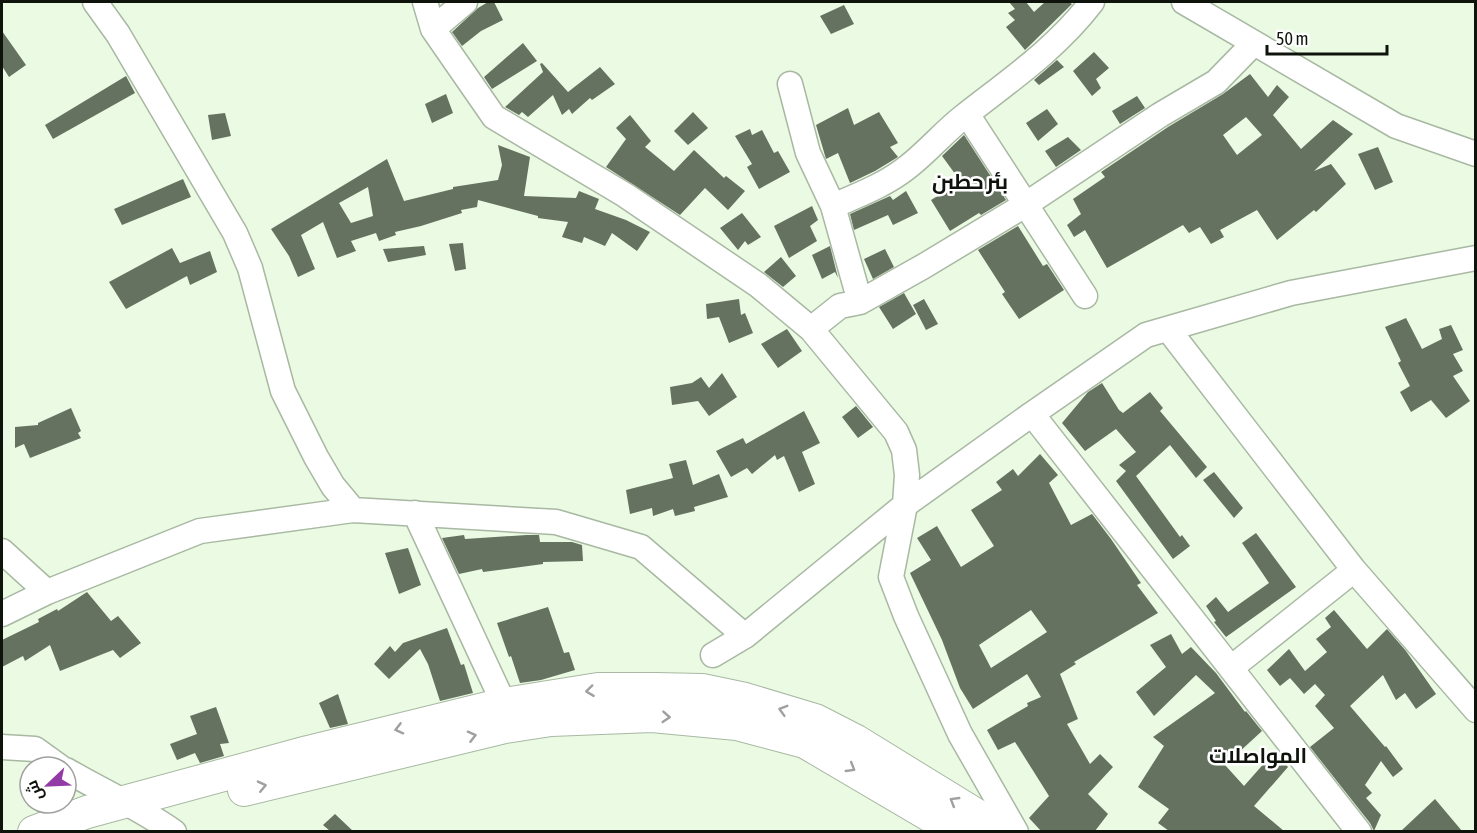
<svg xmlns="http://www.w3.org/2000/svg" width="1477" height="833" font-family="'Asap Condensed',Cairo,sans-serif">
<style>
.building{fill:#64725f;fill-rule:evenodd}
.lines{fill:none;stroke-linecap:round;stroke-linejoin:round}
.minor-casing{stroke:#a8b8a2;stroke-width:27}
.major-casing{stroke:#a8b8a2;stroke-width:34}
.minor{stroke:#fff;stroke-width:24}
.major{stroke:#fff;stroke-width:32}
.oneway{stroke:#9fa19e}
.labels{text-anchor:middle;stroke-width:5;stroke-linejoin:round;paint-order:stroke}
.district-label{font-size:21px;font-weight:bold;fill:#0e140c;stroke:#fff}
</style>
<rect width="100%" height="100%" fill="#eafae3"/>
<path class="building" d="M488,2H494L503,20L481,31L462,46L452,32L478,8Z
M1009,2H1026L1034,12L1045,2H1069L1072,4L1025,50L1006,27L1015,20L1008,13L1015,9Z
M844,5L854,24L831,34L820,16Z
M2,31L26,65L9,77L2,66Z
M523,43L537,61L492,89L484,77Z
M1094,52L1109,68L1096,79L1101,88L1092,96L1073,71Z
M1057,60L1064,67L1039,85L1034,80Z
M542,63L568,92L600,67L615,84L592,100L590,98L572,114L569,109L562,115L553,95L528,117L522,112L519,115L505,107L543,72L540,64Z
M1250,74L1268,97L1277,85L1289,97L1273,115L1301,149L1333,120L1353,134L1314,171L1331,164L1346,184L1316,212L1314,210L1277,240L1257,210L1220,230L1224,237L1211,244L1200,227L1189,233L1183,225L1107,268L1085,230L1074,237L1067,225L1081,214L1073,199L1105,177L1101,172L1168,127L1223,94ZM1246,117L1262,135L1237,155L1223,135Z
M126,76L135,93L53,139L45,125Z
M446,94L453,113L432,123L425,104Z
M1137,96L1145,108L1120,124L1112,111Z
M848,108L854,125L879,112L898,143L890,147L898,157L875,171L850,183L838,153L826,159L816,125Z
M1047,109L1058,124L1038,141L1026,123Z
M693,112L708,128L688,145L674,131Z
M225,113L231,136L212,140L208,115Z
M630,115L651,141L645,147L674,171L694,150L724,178L726,176L745,191L728,210L705,188L680,215L606,167L626,139L616,128Z
M750,129L752,135L762,130L774,153L778,151L790,172L759,189L747,167L752,164L735,136Z
M964,135L1006,200L981,215L979,213L950,231L931,200L961,182L942,156Z
M1068,137L1081,150L1056,167L1045,151Z
M498,145L530,157L524,196L576,198L579,191L599,199L595,209L626,220L650,232L637,251L612,233L605,246L584,237L582,243L562,237L568,222L538,218V216L478,200L477,207L461,210L462,213L421,226L395,232L396,235L379,241L376,233L351,241L356,251L337,258L323,222L301,235L315,269L298,277L289,256L271,229L387,159L404,201L453,189V187L498,180L502,165ZM368,187L373,216L351,223L339,203Z
M1378,147L1393,182L1375,190L1358,154Z
M183,179L191,197L122,225L114,209Z
M906,191L918,213L893,225L888,215L854,230L850,214L890,196L893,200Z
M812,206L818,220L810,226L817,241L789,258L774,226Z
M742,213L761,237L748,245L745,241L738,250L720,228Z
M1018,226L1043,266L1047,264L1064,290L1019,319L1002,294L1005,292L978,250Z
M463,243L466,269L455,271L449,244Z
M424,246L426,255L388,262L383,249Z
M830,246L838,278L835,272L822,279L812,255Z
M172,248L180,263L210,251L217,272L190,285L187,276L126,309L109,282Z
M885,249L894,267L873,279L864,259Z
M781,257L796,276L783,287L764,272Z
M904,293L916,314L893,329L879,307Z
M739,299L741,315L745,313L753,333L729,343L719,317L707,319L706,304Z
M924,299L938,324L926,330L913,305Z
M1406,318L1422,349L1442,339L1439,329L1451,325L1463,350L1453,354L1463,371L1453,376L1470,401L1446,418L1431,400L1411,412L1400,392L1410,386L1398,363L1401,361L1385,327Z
M787,329L802,351L778,368L761,344Z
M722,373L737,397L709,416L698,401L672,405L670,387L692,383L701,377L709,388Z
M1102,383L1119,410L1123,413L1150,392L1163,408L1160,411L1207,467L1196,478L1170,445L1136,476L1180,537L1182,535L1190,546L1173,559L1116,481L1126,471L1119,465L1136,452L1116,429L1085,451L1062,423L1088,392Z
M856,406L873,427L858,438L842,417Z
M71,408L81,431L78,433L81,438L30,458L24,444L15,448V427L38,425V423Z
M804,411L820,443L802,452L815,484L799,492L784,456L777,460L775,455L752,474L747,468L731,477L716,451L743,438L746,444Z
M1040,454L1058,475L1049,483L1071,525L1092,514L1111,539L1141,583L1137,585L1158,613L1074,662L1076,664L1060,674L1078,719L1067,724L1090,764L1100,754L1113,767L1088,794L1108,814L1095,831H1041L1029,818L1049,796L1015,742L998,750L987,730L1028,706L1027,703L1041,697L1027,674L973,709L960,688L942,640L910,573L931,560L917,538L937,526L961,567L994,546L971,510L1002,490L996,482L1013,469L1018,476ZM1031,610L1047,632L991,668L979,645Z
M686,460L693,485L719,474L728,497L694,507L695,511L675,516L673,509L653,516L652,508L630,514L626,490L673,478L669,464Z
M1214,472L1243,508L1234,518L1203,480Z
M1256,533L1296,587L1226,637L1214,622L1216,621L1206,606L1216,597L1228,612L1269,583L1242,543Z
M464,535L465,539L527,535H539L540,542H572L582,545L583,561L543,562V564L483,572L482,569L459,574L442,538Z
M408,548L421,585L399,594L385,553Z
M87,592L111,621L118,616L141,643L120,658L113,650L60,671L50,645L25,661L23,656L2,667V640L39,622L38,619L57,609L58,611Z
M548,607L564,653L569,652L575,670L541,680L520,683L511,656L509,657L497,623Z
M1334,610L1367,649L1387,629L1406,651L1436,694L1416,709L1405,693L1396,700L1383,675L1350,706L1385,747L1386,746L1403,769L1393,777L1381,761L1365,785L1372,793L1366,798L1381,815L1374,831L1370,823L1310,747L1334,728L1315,706L1325,695L1315,684L1304,694L1290,678L1280,686L1267,670L1289,649L1305,671L1327,652L1316,639L1331,627L1325,618Z
M447,628L461,665L464,664L473,693L440,701L428,664L420,649L389,679L374,664L390,646L395,652L403,643Z
M1171,634L1182,654L1191,647L1216,673L1245,712L1246,711L1262,731L1225,765L1244,786L1275,751L1288,767L1254,806L1284,831H1169L1158,823L1169,809L1138,787L1164,746L1153,737L1215,693L1196,675L1154,716L1136,692L1166,667L1150,645Z
M338,694L348,724L330,728L319,703Z
M216,707L229,743L220,744L224,756L200,763L195,753L177,760L170,744L197,734L190,716Z
M1435,799L1462,831H1401Z
M335,814L353,831H330L323,825Z"/>
<g class="lines">
<defs>
<path id="minor" d="M95,2L118,34L235,233L250,268L283,391L316,457L333,486L353,510
M425,2L433,29L494,117L625,195L758,285L811,329L896,432L904,450L907,475L905,505L891,577L906,616L960,734L1016,832
M1184,2L1396,126L1476,154
M433,29L465,2
M790,84L808,153L833,206L860,302
M967,114L1085,296
M833,206C859,195 887,184 909,166C928,151 944,132 963,117C1010,80 1055,50 1092,2
M811,329L840,306L860,302L924,266L1025,205L1160,115L1216,82L1254,43
M1168,329L1354,570L1476,710
M1032,414L1146,335L1291,293L1476,258
M415,513L504,704
M2,551L47,592
M2,614L47,592L200,531L353,510L556,522L641,547L745,636
M713,655L745,636L905,505L1032,414L1359,832
M1231,668L1354,570
M2,747L35,749L60,767
M66,770C102,791 140,808 174,832"/>
<path id="major" d="M244,790L505,727L551,720L652,716L737,724L805,742L958,832
M34,832L87,812L308,752L504,704L598,689H656L702,690L745,699L815,720L856,741L1004,832"/>
</defs>
<use href="#minor" class="minor-casing"/>
<use href="#major" class="major-casing"/>
<use href="#minor" class="minor"/>
<use href="#major" class="major"/>
</g>
<defs><path id="oneway-chevron" d="M-2-3.5L2.5 0L-2 3.5" fill="none" stroke-width="1.6" stroke-linecap="round" stroke-linejoin="round" transform="scale(1.5)"/></defs>
<g class="oneway">
<use href="#oneway-chevron" transform="translate(590 691) rotate(173)"/>
<use href="#oneway-chevron" transform="translate(783 710) rotate(-164)"/>
<use href="#oneway-chevron" transform="translate(666 717) rotate(4)"/>
<use href="#oneway-chevron" transform="translate(399 729) rotate(166)"/>
<use href="#oneway-chevron" transform="translate(472 736) rotate(-14)"/>
<use href="#oneway-chevron" transform="translate(851 768) rotate(31)"/>
<use href="#oneway-chevron" transform="translate(262 786) rotate(-13)"/>
<use href="#oneway-chevron" transform="translate(954 801) rotate(-149)"/>
</g>
<g class="labels">
<g class="district-label">
<text x="970" y="189">بئر حطبن</text>
<text x="1258" y="763">المواصلات</text>
</g>
</g>
<rect width="1477" height="833" fill="none" stroke="#0e140c" stroke-width="6"/>
<g transform="translate(48 785) rotate(247)"><circle r="28" fill="#ffffff" stroke="#9fa19e" stroke-width="1.5"/>
<path d="M0-4.5L10 22L0 15L-10 22Z" fill="#923aa6"/>
<text y="-9" font-size="16" font-weight="bold" text-anchor="middle" fill="#0e140c">ش</text>
</g>
<path d="M1267 45v9h120v-9" fill="none" stroke="#0e140c" stroke-width="3"/>
<text x="1276" y="45" font-size="18" fill="#0e140c" stroke="#ffffff" stroke-width="4.5" paint-order="stroke">50 m</text>
</svg>
